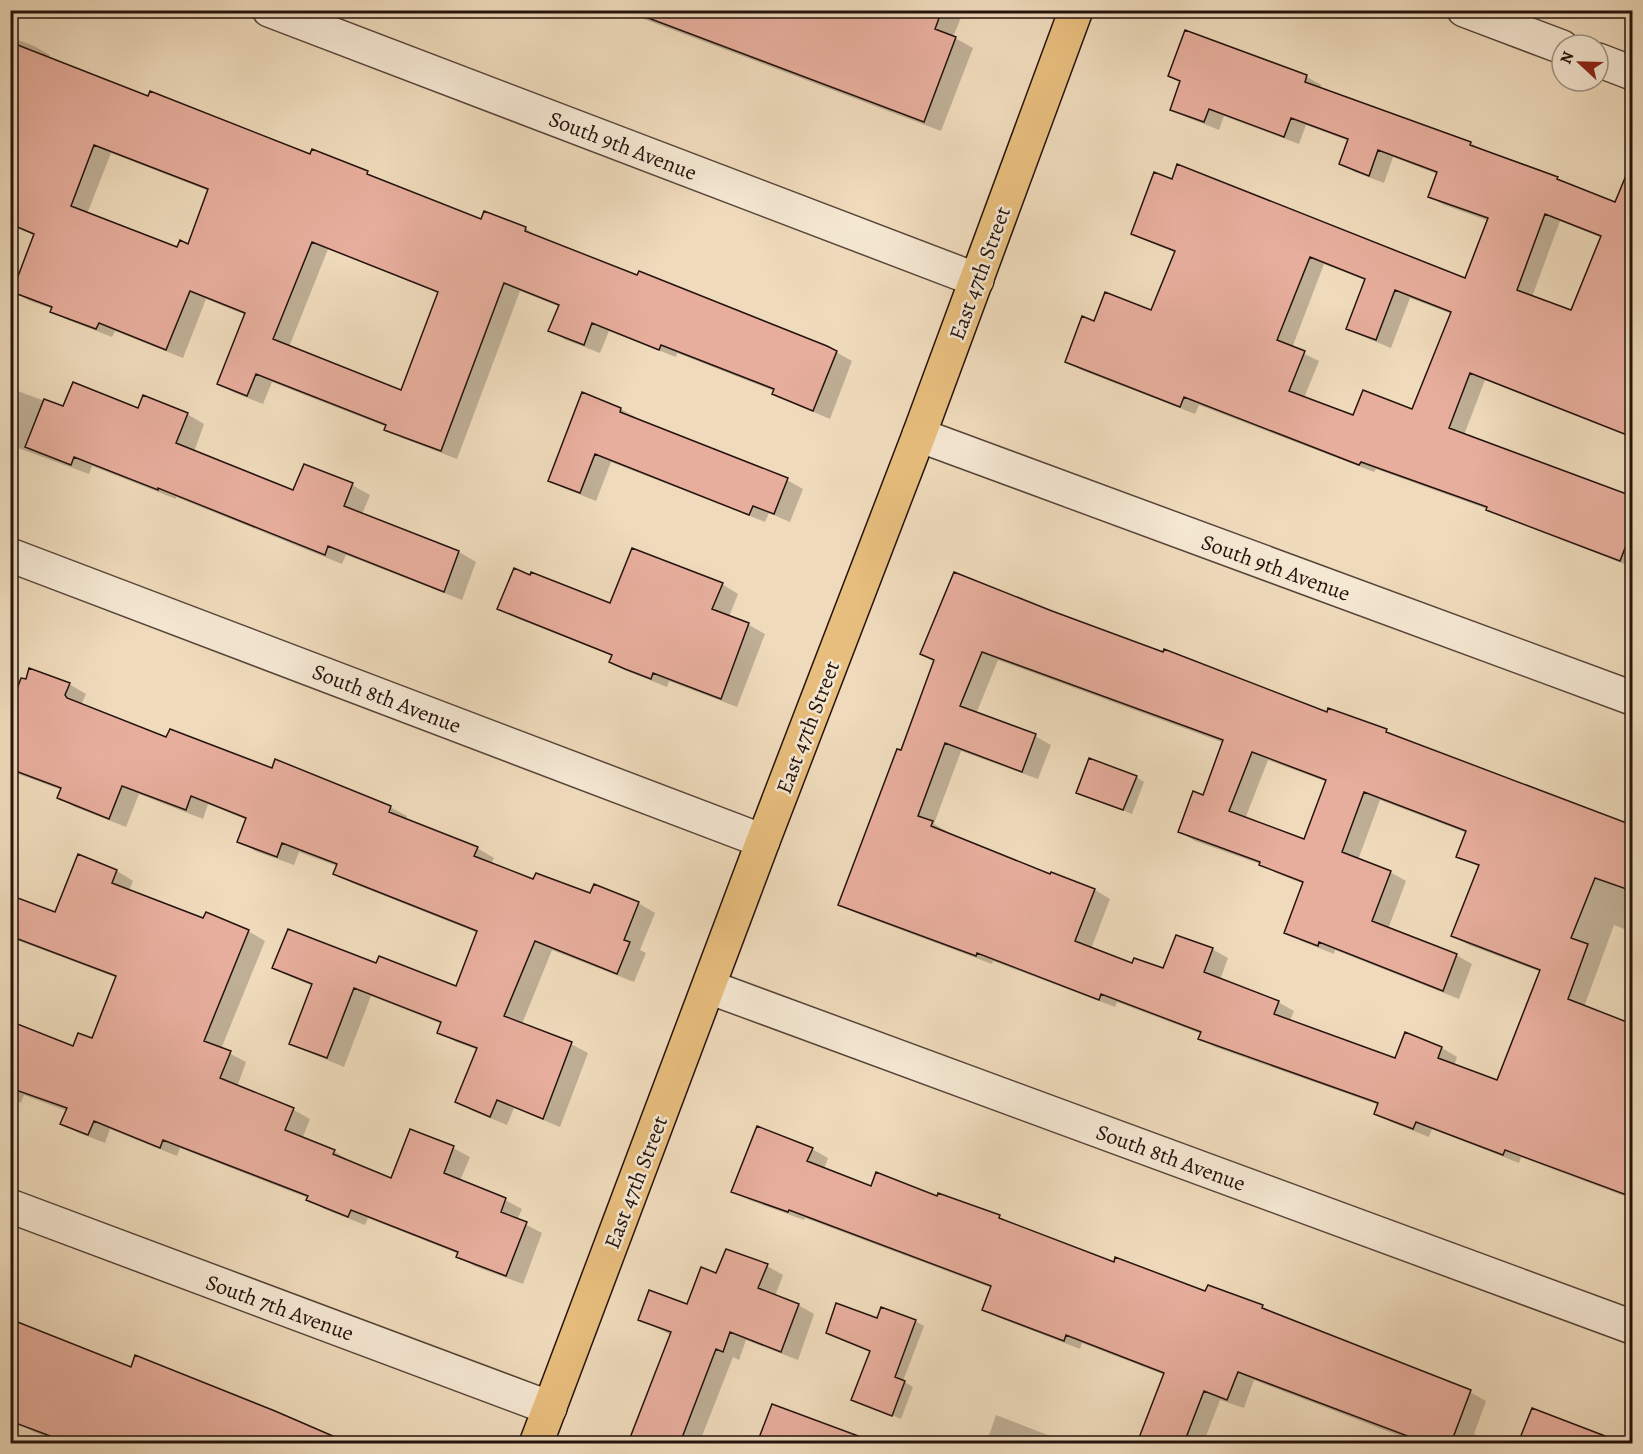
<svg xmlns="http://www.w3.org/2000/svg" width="1643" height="1454" font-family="Alegreya,serif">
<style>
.shadow{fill:#0003;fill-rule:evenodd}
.building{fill:#e7ae9d;stroke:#25130d;stroke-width:1.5;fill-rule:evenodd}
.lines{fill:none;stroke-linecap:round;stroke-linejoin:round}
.minor-casing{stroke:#584539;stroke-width:36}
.major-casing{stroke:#25130d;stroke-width:36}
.minor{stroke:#f5e8d3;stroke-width:33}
.major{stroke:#e8be7e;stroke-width:33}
.labels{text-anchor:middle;stroke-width:5;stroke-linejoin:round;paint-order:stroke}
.street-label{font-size:22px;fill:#25130d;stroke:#f5e8d3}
</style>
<rect width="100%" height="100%" fill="#efdbbc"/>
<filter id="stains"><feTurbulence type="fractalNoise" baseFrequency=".00333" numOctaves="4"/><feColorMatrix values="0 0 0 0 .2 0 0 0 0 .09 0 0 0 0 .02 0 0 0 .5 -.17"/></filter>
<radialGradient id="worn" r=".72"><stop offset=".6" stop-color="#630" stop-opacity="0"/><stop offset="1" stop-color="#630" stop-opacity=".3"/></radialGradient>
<path class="shadow" d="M620,10H964L953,37L973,48L941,131Z
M1186,32L1307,77L1321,85L1320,89L1471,143L1485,152L1557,178L1571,186L1632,211V438L1485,380L1464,435L1632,497V567L1502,517L1487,509L1376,469L1374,472L1199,405L1195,414L1081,370L1066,361L1095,323L1152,312L1176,253L1147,241L1133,233L1155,174L1465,280L1489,221L1444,205L1430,197L1437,174L1393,157L1384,183L1355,172L1341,164L1349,141L1306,125L1299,144L1224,116L1219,130L1186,117L1172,109L1181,82L1170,76ZM1560,221L1602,238L1572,312L1532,297ZM1324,264L1366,280L1347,328L1362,336L1391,348L1410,298L1452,314L1413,411L1354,417L1304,398L1319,361L1292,348Z
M10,37L34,46L50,55L48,58L149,98L311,156L367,173L383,182L482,221L525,228L541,239L836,352L852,361L830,419L790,402L774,393V391L677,353L676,357L609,331L600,353L566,340L550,330L560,307L520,291L457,459L402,438L386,429L387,427L272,382L263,404L235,393L219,384L246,315L206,299L183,358L115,331L112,337L68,320L52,311L53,309L30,301L14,292L35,236L10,224ZM111,153L209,191L189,245L178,249L87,214ZM328,249L439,293L402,392L289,347Z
M10,369L18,373L12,389L64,408L139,410L187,414L204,424L194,452L294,492L352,485L370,495L362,514L459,552L476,562L462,600L346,555L342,564L176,497V499L92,466L89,474L10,445Z
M583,394L621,409L637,418L636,420L787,480L803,489L790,522L769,513L765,522L611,462L596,501L566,489L550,480Z
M722,584L738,594L729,617L749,625L765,634L737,707L669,681L667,687L627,671L611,662L613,656L516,618L499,609L611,605Z
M1052,613L1328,714L1329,709L1387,731L1403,740L1632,825V932L1614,925L1584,1007L1632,1026V1199L1521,1157L1519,1163L1432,1129L1429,1137L1391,1122L1376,1113L1379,1105L1215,1047L1200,1038L1202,1034L1117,1002L1115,1007L993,961L992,964L856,913L840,904L902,752L935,661L922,654ZM998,660L1224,743L1204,797L1180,832L1195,841L1263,865L1276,873L1304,884L1285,932L1301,941L1334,954L1335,950L1459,999L1472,964L1456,955L1388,929L1406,881L1390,872L1358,860L1380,800L1467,833L1458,856L1479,867L1453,936L1469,945L1541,972L1498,1082L1454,1066L1457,1057L1442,1048L1406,1034L1396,1060L1290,1021L1294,1011L1278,1002L1220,980L1228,958L1212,949L1164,970L1133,965L1091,949L1110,899L1095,890L1051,876L947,834L948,832L934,824L961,751L1038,779L1051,745L1035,736L976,714ZM1268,760L1327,782L1305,841L1245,819Z
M69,684L86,694L81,705L167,739L390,807L407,816L406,820L477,848L494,858L491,864L534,881L591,895L638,903L655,913L640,950L646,953L634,982L552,950L522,1024L571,1044L588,1053L560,1127L514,1108L507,1125L473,1111L457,1101L478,1050L456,1042L439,1032L442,1024L371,996L344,1067L308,1052L291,1043L313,986L291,977L274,968L377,965L456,988L478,933L352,883L335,873L337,866L299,852L294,865L255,851L239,841L247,820L208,804L203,819L139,794L126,827L75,807L59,798L62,790L10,771V690L18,692Z
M1136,777L1144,782L1132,814L1078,792Z
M78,856L117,871L133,881L129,891L204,920L248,931L265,941L221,1049L246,1062L237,1087L294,1110L310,1119L302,1139L334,1151L350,1161V1163L392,1180L453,1148L470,1157L460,1181L505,1200L522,1209L517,1220L542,1233L523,1284L474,1266L458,1256L459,1254L368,1218L365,1225L324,1209L308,1198L180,1148L177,1156L110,1129L105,1143L79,1133L62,1124L67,1111L24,1095L21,1103L10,1099V1022L74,1048L93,1040L117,978L14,939L10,946V896L56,914Z
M812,1149L828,1158L824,1169L872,1188L938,1198L939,1195L1000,1217L1017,1227L1114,1264L1206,1293L1262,1306L1278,1316L1470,1392L1486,1401L1474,1434L1497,1444H1421L1254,1380L1244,1408L1220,1400L1203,1444H1139L1165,1375L1082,1343L1080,1349L1000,1318L984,1309L992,1288L805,1218L804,1220L749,1200L733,1191Z
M767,1266L783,1275L775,1296L798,1305L814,1314L798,1360L746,1340L739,1360L733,1357L702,1436L721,1444H630L671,1335L639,1319L688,1306L717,1275Z
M878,1320L915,1321L924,1326L903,1381L913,1387L901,1419L853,1399L872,1352L828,1332Z
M131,1369L342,1440L347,1444H64L34,1432L17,1422Z
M773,1406L839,1434L835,1444H759Z
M1532,1410L1618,1444H1519Z
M996,1415L1071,1444H986Z"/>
<path class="building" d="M636,10H942L935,29L956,37L924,122L635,13Z
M1185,30L1307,75L1305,82L1471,142L1470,145L1558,177L1557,179L1615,202L1632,161V437L1470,373L1449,428L1632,496V530L1620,561L1486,510L1487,507L1361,462L1359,465L1184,397L1180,407L1065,362L1082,316L1094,321L1105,292L1151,310L1175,251L1131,234L1154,172L1172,179L1177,164L1465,278L1488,218L1428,197L1437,172L1378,150L1369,176L1339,164L1348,139L1291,118L1284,137L1209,109L1204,122L1170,110L1180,81L1168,76ZM1545,214L1601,236L1571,310L1517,290ZM1310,257L1365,279L1346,329L1376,340L1395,290L1451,312L1412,409L1363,390L1353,415L1289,391L1305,351L1277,340Z
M10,42L148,96L150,91L310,154L312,149L368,171L367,174L481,219L484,211L526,227L525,231L637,275L639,271L827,346L837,351L813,411L772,394L774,389L661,345L659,350L592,323L584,345L548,331L559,305L504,283L441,451L384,430L386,425L256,374L247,396L217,384L245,313L190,291L166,350L99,323L96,329L50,312L52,307L12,292L34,234L10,224ZM94,145L208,189L188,244L180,240L177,247L71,206ZM312,242L438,292L401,390L273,339Z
M73,382L138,408L143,395L188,413L176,443L293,490L304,464L353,483L344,506L459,551L444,592L328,546L325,555L158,488V490L74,457L71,465L25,447L44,399L63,406Z
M582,392L621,408L620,412L788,478L774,514L753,506L749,515L595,454L580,493L548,481Z
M632,548L723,583L712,609L749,623L721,699L653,673L651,679L625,669L609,662L612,655L497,609L514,568L530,575L531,572L610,603Z
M954,572L1052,611L1163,652L1164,649L1327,712L1328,708L1387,729L1386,732L1632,825V891L1595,878L1571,938L1588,944L1568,999L1632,1024V1197L1505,1150L1503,1155L1416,1122L1413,1129L1374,1114L1378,1103L1198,1039L1201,1032L1101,994L1099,1000L977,953L976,956L838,905L897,749L901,750L934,660L920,654ZM982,652L1223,740L1203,795L1193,791L1178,832L1260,862L1259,865L1303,882L1284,933L1318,946L1319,942L1443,991L1457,954L1372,921L1391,871L1342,852L1364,792L1466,831L1456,857L1479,865L1451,936L1540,970L1497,1080L1438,1058L1442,1047L1405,1032L1395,1058L1274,1014L1279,1001L1204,972L1213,948L1176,935L1163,968L1134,958L1132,963L1075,941L1095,889L1051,872L1050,874L931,826L933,821L918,816L945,743L1022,772L1036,734L960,706ZM1252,752L1326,780L1304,839L1229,811Z
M29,668L70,683L65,695L67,698L166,737L170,729L272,768L275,759L391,806L389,812L478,847L474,856L533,879L536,873L590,893L594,884L639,902L624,940L630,942L617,974L535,941L504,1016L572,1042L543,1119L497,1100L490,1117L455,1102L477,1048L437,1033L441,1022L354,988L327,1058L289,1044L312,984L272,968L288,929L376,963L379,956L456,986L477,931L333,874L337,864L282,843L277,857L237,842L246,818L191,796L186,810L122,786L109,819L57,798L61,788L10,769V708L21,678L26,679Z
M1089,758L1137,776L1123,810L1076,793Z
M78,854L117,870L112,883L203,918L206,912L249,930L204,1041L231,1051L220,1078L294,1108L285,1130L335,1150L333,1154L391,1178L410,1129L454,1146L444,1173L506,1198L501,1212L527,1222L506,1276L456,1257L458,1252L351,1210L348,1217L306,1200L308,1196L163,1140L160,1148L94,1121L88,1135L60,1124L67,1108L10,1088V1021L73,1046L78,1033L92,1038L116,976L10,936V895L55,912Z
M757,1126L813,1148L807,1161L871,1186L876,1172L937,1196L938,1193L1000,1215L999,1218L1114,1262L1115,1257L1205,1291L1208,1285L1263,1305L1262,1308L1471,1390L1451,1443H1426L1238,1372L1227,1400L1204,1391L1184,1443H1137L1164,1373L1066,1335L1064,1341L982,1310L991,1286L789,1210L788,1212L731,1192Z
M726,1249L768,1264L758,1288L799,1304L781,1352L730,1332L723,1352L716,1349L680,1443H628L671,1332L638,1320L649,1290L687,1304L701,1267L716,1273Z
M836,1303L877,1318L881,1307L916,1320L895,1377L905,1381L892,1416L851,1400L870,1351L826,1333Z
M10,1319L131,1367L135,1355L275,1411L349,1443H69L10,1421Z
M772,1404L869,1440L868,1443H757Z
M1532,1408L1618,1441L1617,1443H1518Z"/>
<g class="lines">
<defs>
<path id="minor" d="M269,10L977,280
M1464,10L1562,47
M1598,60L1632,73
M919,435L1632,698
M10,555L763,841
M709,987L1632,1327
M10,1206L550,1408"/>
<path id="major" d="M536,1444L763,841L919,435L1076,10"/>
</defs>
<use href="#minor" class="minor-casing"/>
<use href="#major" class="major-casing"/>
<use href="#minor" class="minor"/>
<use href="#major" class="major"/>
</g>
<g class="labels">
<g class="street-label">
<text transform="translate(623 145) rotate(21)" y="8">South 9th Avenue</text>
<text transform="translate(979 273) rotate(-70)" y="8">East 47th Street</text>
<text transform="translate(1276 567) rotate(20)" y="8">South 9th Avenue</text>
<text transform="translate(387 698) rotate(21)" y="8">South 8th Avenue</text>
<text transform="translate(807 727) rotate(-69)" y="8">East 47th Street</text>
<text transform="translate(1171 1157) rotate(20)" y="8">South 8th Avenue</text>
<text transform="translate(635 1182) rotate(-69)" y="8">East 47th Street</text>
<text transform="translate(280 1307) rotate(20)" y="8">South 7th Avenue</text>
</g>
</g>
<rect width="1643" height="1454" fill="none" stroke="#efdbbc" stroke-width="36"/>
<rect x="12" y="12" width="1619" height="1430" fill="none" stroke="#25130d" stroke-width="3"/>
<rect x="18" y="18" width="1607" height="1418" fill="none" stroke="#25130d" stroke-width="1.5"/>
<g transform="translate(1580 63) rotate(292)"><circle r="28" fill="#f5e8d3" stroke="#a29384" stroke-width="1.5"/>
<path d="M0-4.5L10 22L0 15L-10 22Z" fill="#8f2418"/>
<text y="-9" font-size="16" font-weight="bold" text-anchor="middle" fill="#25130d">N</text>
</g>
<rect width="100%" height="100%" filter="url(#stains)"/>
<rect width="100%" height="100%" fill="url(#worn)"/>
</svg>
